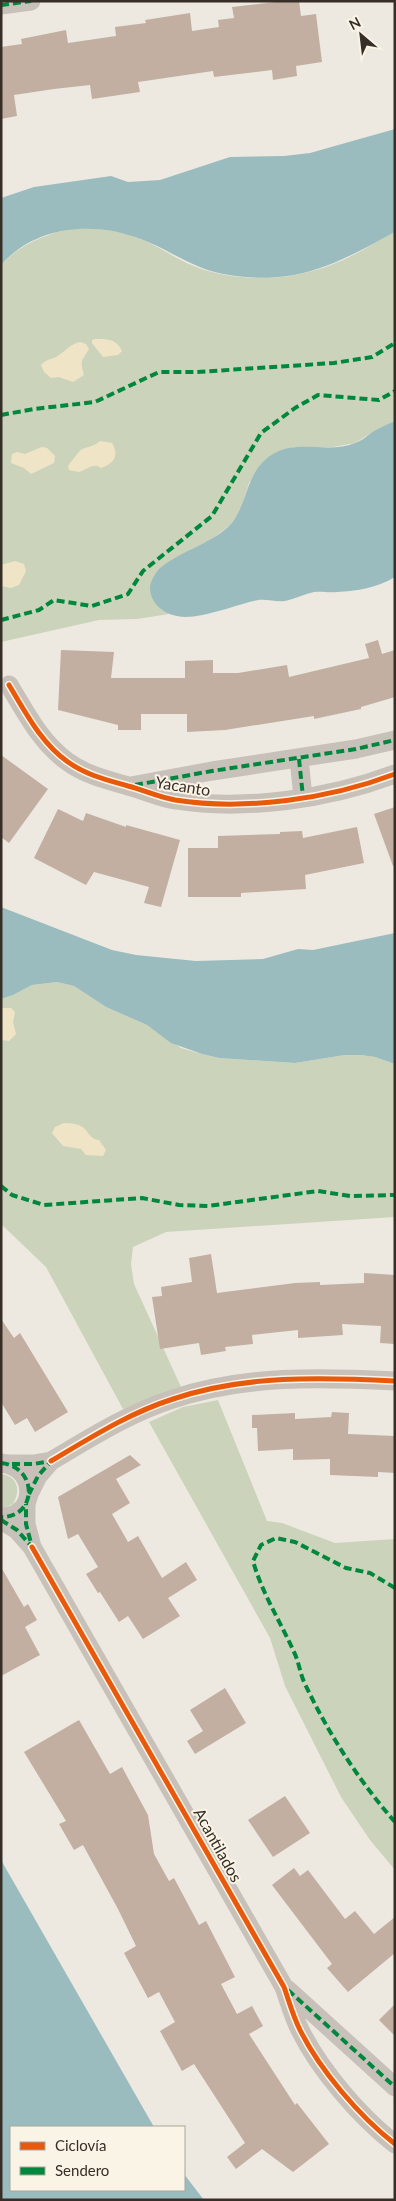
<svg xmlns="http://www.w3.org/2000/svg" width="396" height="2201" font-family="Lato,sans-serif">
<style>
.green{fill:#cbd4ba}
.sand{fill:#efe5c6}
.water{fill:#9bbcbf}
.building{fill:#c2afa1}
.lines{fill:none;stroke-linecap:round;stroke-linejoin:round}
.street{stroke:#c7c1b9;stroke-width:19}
.quiet{stroke:#00873e;stroke-width:4;stroke-dasharray:8 4;stroke-linecap:butt}
.cycleway-casing{stroke:#faf4e7;stroke-width:8}
.cycleway{stroke:#e8590c;stroke-width:5}
.labels{text-anchor:middle;stroke-width:4;stroke-linejoin:round;paint-order:stroke}
.street-label{font-size:16px;fill:#372e27;stroke:#faf4e7}
</style>
<rect width="100%" height="100%" fill="#ede9e1"/>
<path class="green" d="M75,228C95,228 116,230 135,237C154,243 171,256 189,264C232,283 287,282 331,265C353,257 374,243 395,232V421L375,431L355,443L333,447H294L265,461L249,483L240,512L229,526L209,541L160,569L161,609L169,614L137,619L99,620L1,642V265C20,244 48,233 75,228Z
M57,982L74,986L106,1007L147,1025L181,1048L202,1054L219,1058L295,1063L345,1055H361L375,1057L395,1064V1217L166,1232L133,1247L131,1264L134,1284L181,1387L123,1409L46,1267L1,1224V999L13,995L32,985Z
M218,1400L267,1521L282,1523L335,1543L395,1539V1870L370,1840L341,1797L285,1686L270,1638L149,1422L183,1407Z
M1,1474C18,1476 21,1491 13,1504L1,1509Z"/>
<path class="sand" d="M96,339C107,339 117,339 122,351L118,355L103,357L92,343V340Z
M80,342L86,344L89,349C81,362 80,360 84,375L73,382L59,377L51,378L44,372L41,365C47,358 53,360 59,355C67,350 70,344 80,342Z
M100,441L112,443C120,456 113,464 101,468C93,462 87,470 79,472L69,470L68,466C71,462 79,451 81,450C87,446 92,448 100,441Z
M42,447L47,448L55,456L54,463L31,474L24,468L11,463L12,454L17,452L25,454Z
M15,561L24,564L26,571L19,585L11,588L1,586V565Z
M1,1008H11L15,1012L13,1022L16,1034L9,1041L1,1040Z
M64,1123C71,1123 79,1124 84,1128C89,1133 90,1139 99,1140L106,1150L103,1156L86,1155L81,1149L63,1146L52,1133L55,1127Z"/>
<path class="water" d="M395,129V232C338,263 298,286 229,275C190,269 169,248 135,237C89,221 34,227 1,265V198L34,187L111,176L128,182L160,180L230,157L284,156L310,153Z
M395,421V577C377,588 357,591 337,592C329,593 321,591 314,592C304,594 295,599 285,601C276,602 267,599 258,600C237,604 197,621 177,616C164,614 150,603 150,588C150,582 155,573 160,568C181,551 208,545 228,527C249,507 244,471 273,454C298,439 329,454 355,443C362,441 368,435 374,431C381,427 388,424 395,421Z
M1,907L112,950L136,955L196,961L263,959L298,949L313,950L395,933V1064L375,1057L361,1055H345L295,1063L219,1058L202,1054L171,1043L147,1025L106,1007L74,986L57,982L32,985L13,995L1,999Z
M1,1860L154,2127H11V2190H184V2174L204,2200H1Z"/>
<path class="building" d="M284,1H299L301,16L316,14L322,62L296,66L297,76L273,80L272,70L214,77L213,71L138,82L140,92L92,99L90,85L54,89L14,95L17,116L1,119V47L22,44L21,39L66,30L68,43L116,36L115,27L146,23L145,20L190,13L192,31L219,27L218,20L234,18L232,7Z
M378,640L382,654L395,650V697L361,707V709L314,719V716L225,730L187,732V714H141V730H118V725L58,710L61,650L114,652L111,678H185V661L213,660V673H238L287,665L289,677L369,658L365,644Z
M1,755L48,789L9,843L1,837Z
M395,807V866H393L374,814Z
M58,809L83,821L86,813L126,827V825L180,840L161,907L144,903L149,887L94,872L86,885L34,858Z
M357,827L364,863L305,875L306,889L241,893V897H188V848H218V836L280,834V832L302,831L303,838Z
M211,1254L217,1293L295,1283L320,1282V1285L364,1283V1273L395,1275V1344L380,1343L381,1326L342,1324L343,1335L298,1338V1330L252,1335L253,1344L225,1347L226,1351L201,1355L199,1343L160,1349L152,1297L162,1296L161,1287L192,1282L189,1258Z
M1,1319L14,1338L20,1333L68,1412L35,1432L27,1418L15,1425L1,1402Z
M332,1412L349,1413L348,1434L395,1436V1473L378,1472V1477L330,1475V1459L293,1460V1449L258,1451L257,1428H252V1415L295,1413V1419L331,1417Z
M130,1455L141,1465L116,1479L130,1503L112,1514L128,1542L138,1536L162,1578L186,1562L197,1580L168,1598L180,1616L143,1639L128,1616L119,1622L100,1592L98,1593L86,1574L98,1567L78,1534L68,1539L58,1497Z
M1,1567L24,1607L28,1604L37,1620L25,1627L40,1655L1,1676Z
M225,1688L246,1723L195,1754L187,1741L203,1731L190,1710Z
M79,1720L110,1774L122,1767L148,1815L154,1854L169,1881L174,1878L199,1925L206,1921L235,1977L221,1984L237,2014L252,2006L263,2026L249,2034L295,2105L297,2103L329,2144L293,2172L262,2149L236,2169L227,2157L245,2143L194,2064L182,2071L160,2031L175,2022L159,1992L148,1998L124,1953L136,1946L118,1909L83,1845L74,1850L59,1824L66,1821L24,1752Z
M285,1796L310,1833L273,1857L248,1820Z
M294,1868L300,1876L308,1870L345,1919L355,1911L374,1934L395,1917V1953L348,1992L327,1968L332,1964L272,1885Z
M395,2004V2036L379,2020Z"/>
<g class="lines">
<path class="street" d="M1,5L31,1
M9,685C26,713 41,743 68,762C86,775 107,780 128,786C144,790 158,797 175,800C245,811 329,799 395,774
M299,759L303,797
M131,786L212,771L356,749L395,740
M51,1461C90,1438 129,1413 173,1399C244,1375 321,1377 395,1381
M1,1463C39,1467 37,1518 1,1517
M8,1464H34L51,1461L38,1476L29,1494
M1,1520L17,1530L32,1547L26,1524V1504
M32,1547L284,1987C289,2001 293,2016 300,2030C320,2070 359,2116 395,2144
M287,1989L395,2087"/>
<path class="quiet" d="M1,5L31,1
M1,415L34,409L95,402L159,372H197L334,363L372,357L395,343
M1,620L39,610L54,600L92,606L128,594L143,571L212,516L261,433L295,408L318,395L379,400L395,391
M299,759L303,797
M135,785L212,771L356,749L395,740
M1,1186L12,1195L44,1205L142,1198L179,1205L208,1206L318,1191L350,1196L395,1195
M1,1463C39,1467 37,1518 1,1517
M12,1464H34L51,1461L38,1476L29,1494
M1,1520L17,1530L32,1547L26,1524V1504
M395,1588L370,1573L346,1568L295,1542L276,1538L261,1545L253,1561C262,1593 280,1621 294,1652C299,1662 300,1674 305,1684C328,1733 359,1781 395,1822
M288,1990L395,2087"/>
<defs>
<path id="cycleway" d="M9,685C26,713 41,743 68,762C86,775 107,780 128,786C144,790 158,797 175,800C245,811 329,799 395,774
M51,1461C90,1438 129,1413 173,1399C244,1375 321,1377 395,1381
M32,1547L284,1987C289,2001 293,2016 300,2030C320,2070 359,2116 395,2144"/>
</defs>
<use href="#cycleway" class="cycleway-casing"/>
<use href="#cycleway" class="cycleway"/>
</g>
<g class="labels">
<g class="street-label">
<text transform="translate(183 786) rotate(9)" y="6">Yacanto</text>
<text transform="translate(218 1845) rotate(61)" y="6">Acantilados</text>
</g>
</g>
<rect width="396" height="2201" fill="none" stroke="#372e27" stroke-width="5"/>
<rect x="10" y="2126" width="175" height="65" fill="#faf4e7" stroke="#aca59a"/>
<rect x="20" y="2142" width="25" height="8" fill="#e8590c" stroke="#aca59a"/>
<text x="55" y="2151" font-size="15" fill="#372e27">Ciclovía</text>
<rect x="20" y="2167" width="25" height="8" fill="#00873e" stroke="#aca59a"/>
<text x="55" y="2176" font-size="15" fill="#372e27">Sendero</text>
<g transform="translate(361 35) rotate(332)" stroke="#faf4e7" stroke-width="4" paint-order="stroke">
<path d="M0-4L9 19L0 12L-9 19Z" fill="#372e27"/>
<text y="-8" font-size="14" font-weight="bold" text-anchor="middle" fill="#372e27">N</text>
</g>
</svg>
